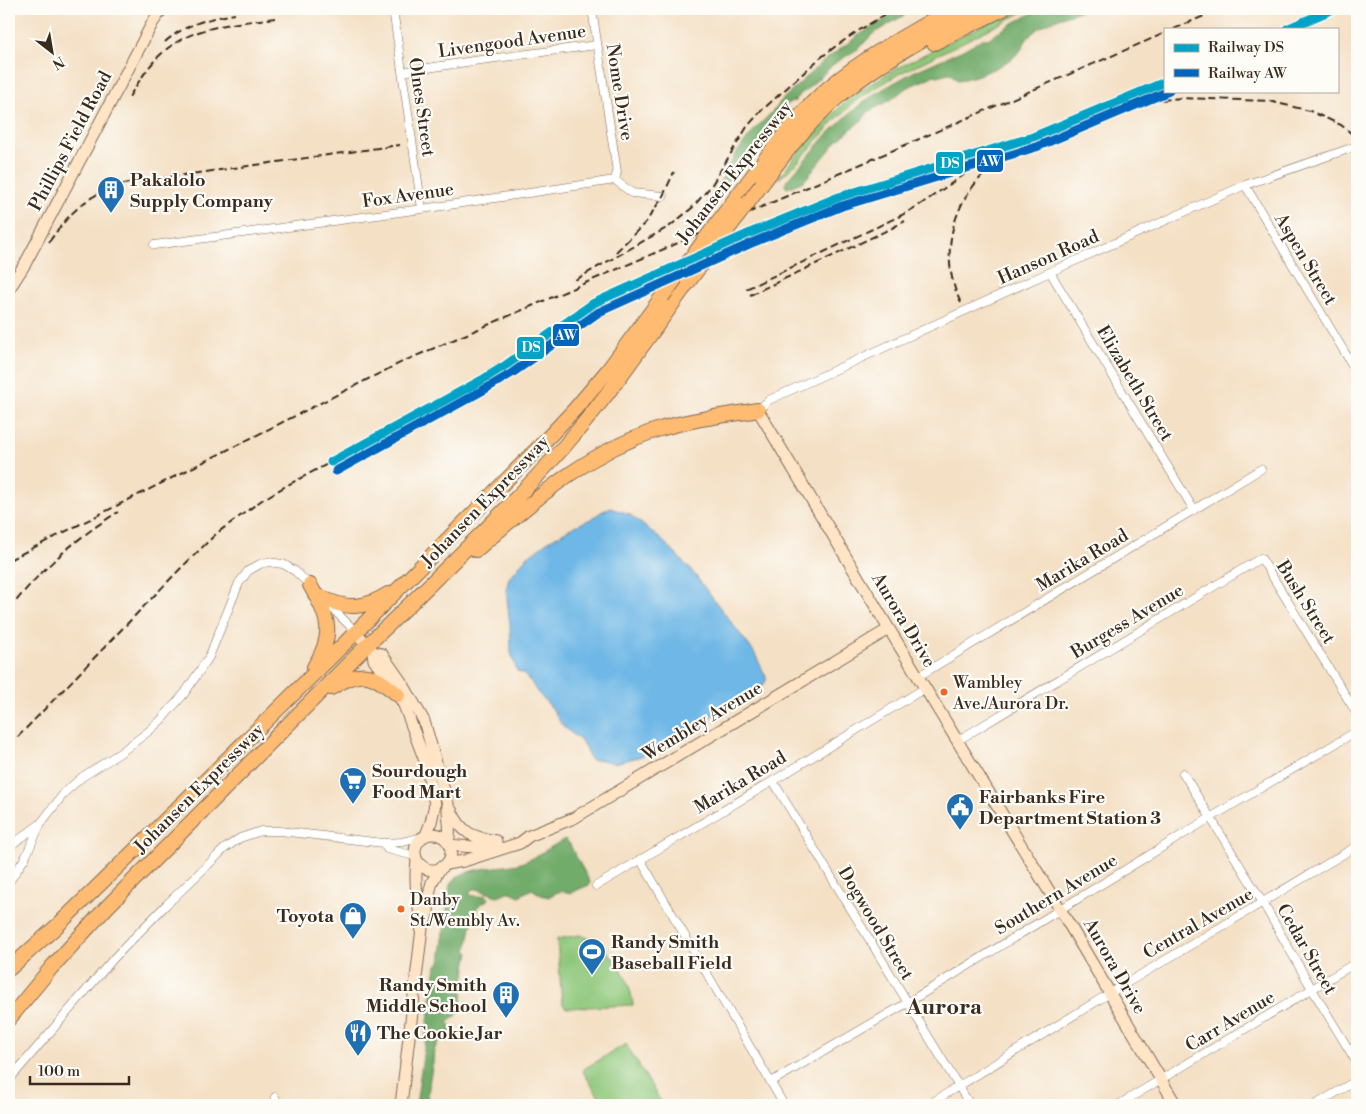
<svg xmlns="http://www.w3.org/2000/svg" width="1366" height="1114" font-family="'Libre Bodoni',serif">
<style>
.green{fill:#8ec77a;stroke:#64784c}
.forest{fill:#72ac6a;stroke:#566b44}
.water{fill:#6eb7e6;stroke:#547082}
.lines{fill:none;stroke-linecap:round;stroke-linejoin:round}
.street-casing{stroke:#7c6a58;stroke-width:9}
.secondary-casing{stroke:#7c6a58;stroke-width:13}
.highway-casing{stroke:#7c6a58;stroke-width:16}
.street{stroke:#fff;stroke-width:8}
.secondary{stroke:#ffe4c6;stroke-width:11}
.highway{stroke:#ffbb71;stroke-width:14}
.rail{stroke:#3b2a1e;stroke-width:2;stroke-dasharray:8 4;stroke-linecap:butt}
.highway-bridge-casing{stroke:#7c6a58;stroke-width:16;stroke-linecap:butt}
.highway-bridge{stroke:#ffbb71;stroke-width:14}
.rail-1-casing{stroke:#fdfcf7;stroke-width:12}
.rail-2-casing{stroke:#fdfcf7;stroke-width:12}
.rail-1{stroke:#03a3c5;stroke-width:9}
.rail-2{stroke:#0065bd;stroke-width:9}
.bus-dot{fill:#f26522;stroke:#fdfcf7;stroke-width:2}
.labels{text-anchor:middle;stroke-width:4.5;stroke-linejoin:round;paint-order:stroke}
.bus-label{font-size:17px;fill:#3b2a1e;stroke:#fdfcf7;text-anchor:start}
.street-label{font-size:18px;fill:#3b2a1e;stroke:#fdfcf7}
.poi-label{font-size:18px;font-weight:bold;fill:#3b2a1e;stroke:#fdfcf7;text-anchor:start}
.district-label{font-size:22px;font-weight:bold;fill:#3b2a1e;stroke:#fdfcf7}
.line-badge{stroke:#fdfcf7;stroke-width:2}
.badge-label{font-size:14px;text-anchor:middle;font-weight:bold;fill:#fff}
</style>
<rect width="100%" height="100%" fill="#fdfcf7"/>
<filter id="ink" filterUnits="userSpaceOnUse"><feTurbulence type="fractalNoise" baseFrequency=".02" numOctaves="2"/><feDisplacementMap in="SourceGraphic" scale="10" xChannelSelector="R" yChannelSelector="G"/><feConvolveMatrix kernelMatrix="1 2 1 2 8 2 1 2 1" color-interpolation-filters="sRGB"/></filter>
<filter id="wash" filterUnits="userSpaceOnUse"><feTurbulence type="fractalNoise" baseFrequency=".0096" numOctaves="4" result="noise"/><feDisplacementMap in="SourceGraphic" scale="20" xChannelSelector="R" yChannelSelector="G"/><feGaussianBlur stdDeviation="1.12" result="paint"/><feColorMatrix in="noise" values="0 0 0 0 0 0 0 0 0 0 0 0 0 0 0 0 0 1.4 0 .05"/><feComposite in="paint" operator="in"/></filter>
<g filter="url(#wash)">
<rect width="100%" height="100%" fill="#f4e0c5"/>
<path class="green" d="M1016,9H1029L899,74L869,92L854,103L834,121L799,161L786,173L778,179C800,150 822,120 852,97C876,78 903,65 931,51C959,37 987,23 1016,9Z
M580,935C610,944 630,975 633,1005L566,1008L562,1003L557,939Z
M626,1044L663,1105H604L582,1070Z"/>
<path class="forest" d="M902,9H915L874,33L858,49L835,63L805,91L799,94L795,101L790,102L785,106L782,116L773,124L768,134L760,144L750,160L743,168L734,173L727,190L718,198L714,204L710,207H708L706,205L717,187L737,152L757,127L777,107L780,102L820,64L859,35Z
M1041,9H1087C1069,14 1051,20 1036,30C1032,33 1026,40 1024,44C1022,49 1024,47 1020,51C1009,64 974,79 957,80L950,73L944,74L938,76L934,75C925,81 914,83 905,89C897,95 889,102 879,106C872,110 868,110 864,118L837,141L804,181L787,188L785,185L787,180L829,133L847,116L873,95L913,72L963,50L982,39H988L1013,23Z
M565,839L570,844L572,849L590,882L589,885L570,893C561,890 556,892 549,897L541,895L532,889L519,896C504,888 510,893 497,896L477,889H472L470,892V895C476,897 480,896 486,895L488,897L489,899L481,904L477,909L476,918L471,927L467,950L469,953C464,968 464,1005 457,1015C455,1017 450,1020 448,1022L452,1028C449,1034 447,1039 440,1040L434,1050L433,1063L430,1078L427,1105H416L436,966L440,962C442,944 445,926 447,908C448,901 448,892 450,886C458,865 503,869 521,863C537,857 550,847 565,839Z"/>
<path class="water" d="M610,508L629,514L662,540L691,570L754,652L766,677V681L761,687L642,756L615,763L601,760H593L589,758L585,747L580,740L565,728L560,722L552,708L537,692L531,682L522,673L517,671L511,653L510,625L506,590L509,578L527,557L547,542L571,528L593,518L601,512Z"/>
</g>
<g filter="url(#ink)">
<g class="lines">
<defs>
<path id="street" d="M393,9L422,209
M592,9L617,172L615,180
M402,72L473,61L597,45
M1245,185L1357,373
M154,245L422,209L615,180L632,193L663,196
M1050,272L1194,510
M758,410L769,400L1050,272L1245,185L1357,146
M327,603L356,632
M919,676L1261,469
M957,741L1261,558L1357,714
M1183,773L1263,903L1312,989L1357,1063
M773,781L970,1105
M383,843L387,849L415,856
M9,847L40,824
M640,859L784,1105
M9,882L25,858L41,823L65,792L82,777L120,753L149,731L161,720L184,694L209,657L239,583L248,571L260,564L268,562L283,564L295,571L312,587
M596,886L773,781L925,688
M9,1080L114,958L166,905L216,857L224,849L240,838L261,831H280L383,843L402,842L423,837
M771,1082L907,1003L1210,818L1357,731
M275,1097L279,1105
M928,1105L1110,993L1357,846
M1118,1105L1357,962
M1315,1105L1357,1080"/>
<path id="secondary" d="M9,289L25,264L153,22L162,9
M758,410L889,629L1060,909L1176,1105
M356,632L373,652L374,660L392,685L404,705L425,761L435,804L431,822L426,835
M373,652L382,654L383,656L404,686L424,721L448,804C447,817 452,829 448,842
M451,810C462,834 472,837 496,841
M415 852a18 18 0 1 1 36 0a18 18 0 1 1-36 0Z
M450,845C467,847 479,848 496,843
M417,861C414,882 418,905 422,926
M446,864L464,861L520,843L529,836L574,818L889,629
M401,1105L422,928L428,912L430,890L432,882L441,867"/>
<path id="highway" d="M934,43L1003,9
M762,184C788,149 814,115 849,88C888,57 933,34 976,9
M735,199C761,165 786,129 817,98C856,61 906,36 951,9
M476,550C534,501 583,454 657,430C690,419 724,416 758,410
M310,585C328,617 336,633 314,667
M321,597C346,610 364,609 388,594
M331,688C362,669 371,672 398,695
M9,969L57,926L133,852L344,644L544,442L575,409L608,370L662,297
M9,1019L51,968L108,906L365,647C405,610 443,571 482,533C513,501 545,470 573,436C615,387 651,333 689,281"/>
</defs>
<use href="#street" class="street-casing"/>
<use href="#secondary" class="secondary-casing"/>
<use href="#highway" class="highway-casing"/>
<use href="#street" class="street"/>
<use href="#secondary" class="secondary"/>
<use href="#highway" class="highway"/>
<path class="rail" d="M1174,29L1220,9
M165,42C185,24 210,18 235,14
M129,97C138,83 147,68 159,56C190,25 234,24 275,18
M1091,114L1134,103L1181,98L1269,101L1310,111L1341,125L1357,138
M49,242C72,209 92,190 133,182L400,145
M616,252L646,222L663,196L674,172
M575,280L670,226L692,208L711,186L747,127L761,111L819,59L836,46L858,31L894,9
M746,289L902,215L921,204L971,170L1034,142L1068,123
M750,295L892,228L905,221
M961,303C936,254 954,192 999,162
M9,560L402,362L1165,33
M9,610C39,571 76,538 118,512
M9,746L181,568L217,533L262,500L286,486L331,462"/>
<defs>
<path id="highway-bridge" d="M689,281L762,184
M662,297L735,199"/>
</defs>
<use href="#highway-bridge" class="highway-bridge-casing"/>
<use href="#highway-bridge" class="highway-bridge"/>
<defs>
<path id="rail-1" d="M1287,29L1333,9
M331,462L482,380L506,365L594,303L750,233L839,197L1033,137L1165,82"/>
<path id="rail-2" d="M336,471L487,388L512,373L599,312L754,242L842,206L1036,147L1169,91"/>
</defs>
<use href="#rail-1" class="rail-1-casing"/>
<use href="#rail-2" class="rail-2-casing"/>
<use href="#rail-1" class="rail-1"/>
<use href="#rail-2" class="rail-2"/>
</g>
</g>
<defs>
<symbol id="building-pin" viewBox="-11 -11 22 30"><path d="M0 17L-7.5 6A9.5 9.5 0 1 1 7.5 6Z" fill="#1f6fb2" stroke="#fdfcf7"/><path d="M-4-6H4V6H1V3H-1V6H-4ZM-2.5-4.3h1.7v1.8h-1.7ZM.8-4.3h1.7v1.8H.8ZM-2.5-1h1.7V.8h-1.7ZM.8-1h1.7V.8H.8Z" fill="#fff"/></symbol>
<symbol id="supermarket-pin" viewBox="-11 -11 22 30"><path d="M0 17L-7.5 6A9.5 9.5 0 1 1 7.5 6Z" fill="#1f6fb2" stroke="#fdfcf7"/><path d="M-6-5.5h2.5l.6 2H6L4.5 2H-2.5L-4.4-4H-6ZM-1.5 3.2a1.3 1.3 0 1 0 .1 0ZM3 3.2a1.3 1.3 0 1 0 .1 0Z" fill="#fff"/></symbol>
<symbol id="civic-pin" viewBox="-11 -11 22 30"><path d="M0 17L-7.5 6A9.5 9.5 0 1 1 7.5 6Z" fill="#1f6fb2" stroke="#fdfcf7"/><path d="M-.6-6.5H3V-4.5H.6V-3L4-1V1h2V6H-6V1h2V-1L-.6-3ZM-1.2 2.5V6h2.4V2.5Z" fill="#fff"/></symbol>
<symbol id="shop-pin" viewBox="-11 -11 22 30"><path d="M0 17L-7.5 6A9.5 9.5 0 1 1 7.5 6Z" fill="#1f6fb2" stroke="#fdfcf7"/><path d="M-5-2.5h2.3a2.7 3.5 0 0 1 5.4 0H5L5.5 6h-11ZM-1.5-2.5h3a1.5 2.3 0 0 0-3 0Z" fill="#fff"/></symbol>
<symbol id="stadium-pin" viewBox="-11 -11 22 30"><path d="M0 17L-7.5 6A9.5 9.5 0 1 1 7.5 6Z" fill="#1f6fb2" stroke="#fdfcf7"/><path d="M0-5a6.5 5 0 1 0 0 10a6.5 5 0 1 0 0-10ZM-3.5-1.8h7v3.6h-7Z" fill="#fff"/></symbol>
<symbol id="restaurant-pin" viewBox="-11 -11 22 30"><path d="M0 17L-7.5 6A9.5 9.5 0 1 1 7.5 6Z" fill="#1f6fb2" stroke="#fdfcf7"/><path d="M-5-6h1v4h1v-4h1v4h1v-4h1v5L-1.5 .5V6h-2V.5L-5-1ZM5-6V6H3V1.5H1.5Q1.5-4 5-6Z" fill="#fff"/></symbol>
</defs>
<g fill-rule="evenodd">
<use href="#building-pin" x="95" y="174" width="32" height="43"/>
<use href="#supermarket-pin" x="337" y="765" width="32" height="43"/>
<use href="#civic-pin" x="944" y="791" width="32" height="43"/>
<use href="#shop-pin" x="337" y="900" width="32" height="43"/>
<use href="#stadium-pin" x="576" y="936" width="32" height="43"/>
<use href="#building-pin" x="490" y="979" width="32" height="43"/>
<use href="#restaurant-pin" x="342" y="1017" width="32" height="43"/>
</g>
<g class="bus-dot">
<circle cx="944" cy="692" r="4.5"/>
<circle cx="401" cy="909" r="4.5"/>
</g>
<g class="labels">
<g class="bus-label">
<text x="953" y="688">Wambley<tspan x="953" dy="21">Ave./Aurora Dr.</tspan></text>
<text x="410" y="905">Danby<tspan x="410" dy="21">St./Wembly Av.</tspan></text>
</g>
<g class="street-label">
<text transform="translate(512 41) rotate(-8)" y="6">Livengood Avenue</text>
<text transform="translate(620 92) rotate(81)" y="6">Nome Drive</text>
<text transform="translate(422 107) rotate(82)" y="6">Olnes Street</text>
<text transform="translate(70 141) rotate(-62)" y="6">Phillips Field Road</text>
<text transform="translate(734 172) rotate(-52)" y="6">Johansen Expressway</text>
<text transform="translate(408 195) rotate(-8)" y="6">Fox Avenue</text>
<text transform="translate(1048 257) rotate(-24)" y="6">Hanson Road</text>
<text transform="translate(1306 259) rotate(59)" y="6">Aspen Street</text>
<text transform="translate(1135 383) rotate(59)" y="6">Elizabeth Street</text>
<text transform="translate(485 501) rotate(-46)" y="6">Johansen Expressway</text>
<text transform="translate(1082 560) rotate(-31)" y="6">Marika Road</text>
<text transform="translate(1306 602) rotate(58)" y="6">Bush Street</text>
<text transform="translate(904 620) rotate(59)" y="6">Aurora Drive</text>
<text transform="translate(1127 621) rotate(-31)" y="6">Burgess Avenue</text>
<text transform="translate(702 721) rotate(-31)" y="6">Wembley Avenue</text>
<text transform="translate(740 782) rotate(-31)" y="6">Marika Road</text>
<text transform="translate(199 788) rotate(-45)" y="6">Johansen Expressway</text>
<text transform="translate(1056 894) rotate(-31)" y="6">Southern Avenue</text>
<text transform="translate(876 923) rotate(59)" y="6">Dogwood Street</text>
<text transform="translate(1198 923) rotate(-30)" y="6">Central Avenue</text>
<text transform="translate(1307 949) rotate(60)" y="6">Cedar Street</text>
<text transform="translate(1115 966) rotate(60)" y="6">Aurora Drive</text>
<text transform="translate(1230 1021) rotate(-31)" y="6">Carr Avenue</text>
</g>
<g class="poi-label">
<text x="130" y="186">Pakalolo<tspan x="130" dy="21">Supply Company</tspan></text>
<text x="372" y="777">Sourdough<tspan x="372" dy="21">Food Mart</tspan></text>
<text x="979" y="803">Fairbanks Fire<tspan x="979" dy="21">Department Station 3</tspan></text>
<text x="334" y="922" text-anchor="end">Toyota</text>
<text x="611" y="948">Randy Smith<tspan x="611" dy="21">Baseball Field</tspan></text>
<text x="487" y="991" text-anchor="end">Randy Smith<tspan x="487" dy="21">Middle School</tspan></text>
<text x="377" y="1039">The Cookie Jar</text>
</g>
<g class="district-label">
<text x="944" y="1014">Aurora</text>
</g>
</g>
<g class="line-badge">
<rect x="976" y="149" width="28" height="24" rx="5" fill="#0065bd"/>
<rect x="935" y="151" width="29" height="24" rx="5" fill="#03a3c5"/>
<rect x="552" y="323" width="28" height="24" rx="5" fill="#0065bd"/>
<rect x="516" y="336" width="29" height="24" rx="5" fill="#03a3c5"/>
</g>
<g class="badge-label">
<text x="990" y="166">AW</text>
<text x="950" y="168">DS</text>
<text x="566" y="340">AW</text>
<text x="531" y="352">DS</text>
</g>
<rect width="1366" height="1114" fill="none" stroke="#fdfcf7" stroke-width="30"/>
<rect x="1164" y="28" width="175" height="65" fill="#fdfcf7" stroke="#afa8a0"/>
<rect x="1174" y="44" width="25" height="8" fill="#03a3c5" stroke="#afa8a0"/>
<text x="1208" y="52" font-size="15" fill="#3b2a1e">Railway DS</text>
<rect x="1174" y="69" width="25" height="8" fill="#0065bd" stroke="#afa8a0"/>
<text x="1208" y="78" font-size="15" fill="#3b2a1e">Railway AW</text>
<g transform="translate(52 52) rotate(149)" stroke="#fdfcf7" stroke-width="4" paint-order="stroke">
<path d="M0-4L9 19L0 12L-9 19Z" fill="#3b2a1e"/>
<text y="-8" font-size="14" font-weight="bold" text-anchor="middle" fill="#3b2a1e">N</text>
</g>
<path d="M30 1076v8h99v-8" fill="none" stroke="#3b2a1e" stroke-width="2.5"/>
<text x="38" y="1076" font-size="15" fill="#3b2a1e" stroke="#fdfcf7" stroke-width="4" paint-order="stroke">100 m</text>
</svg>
